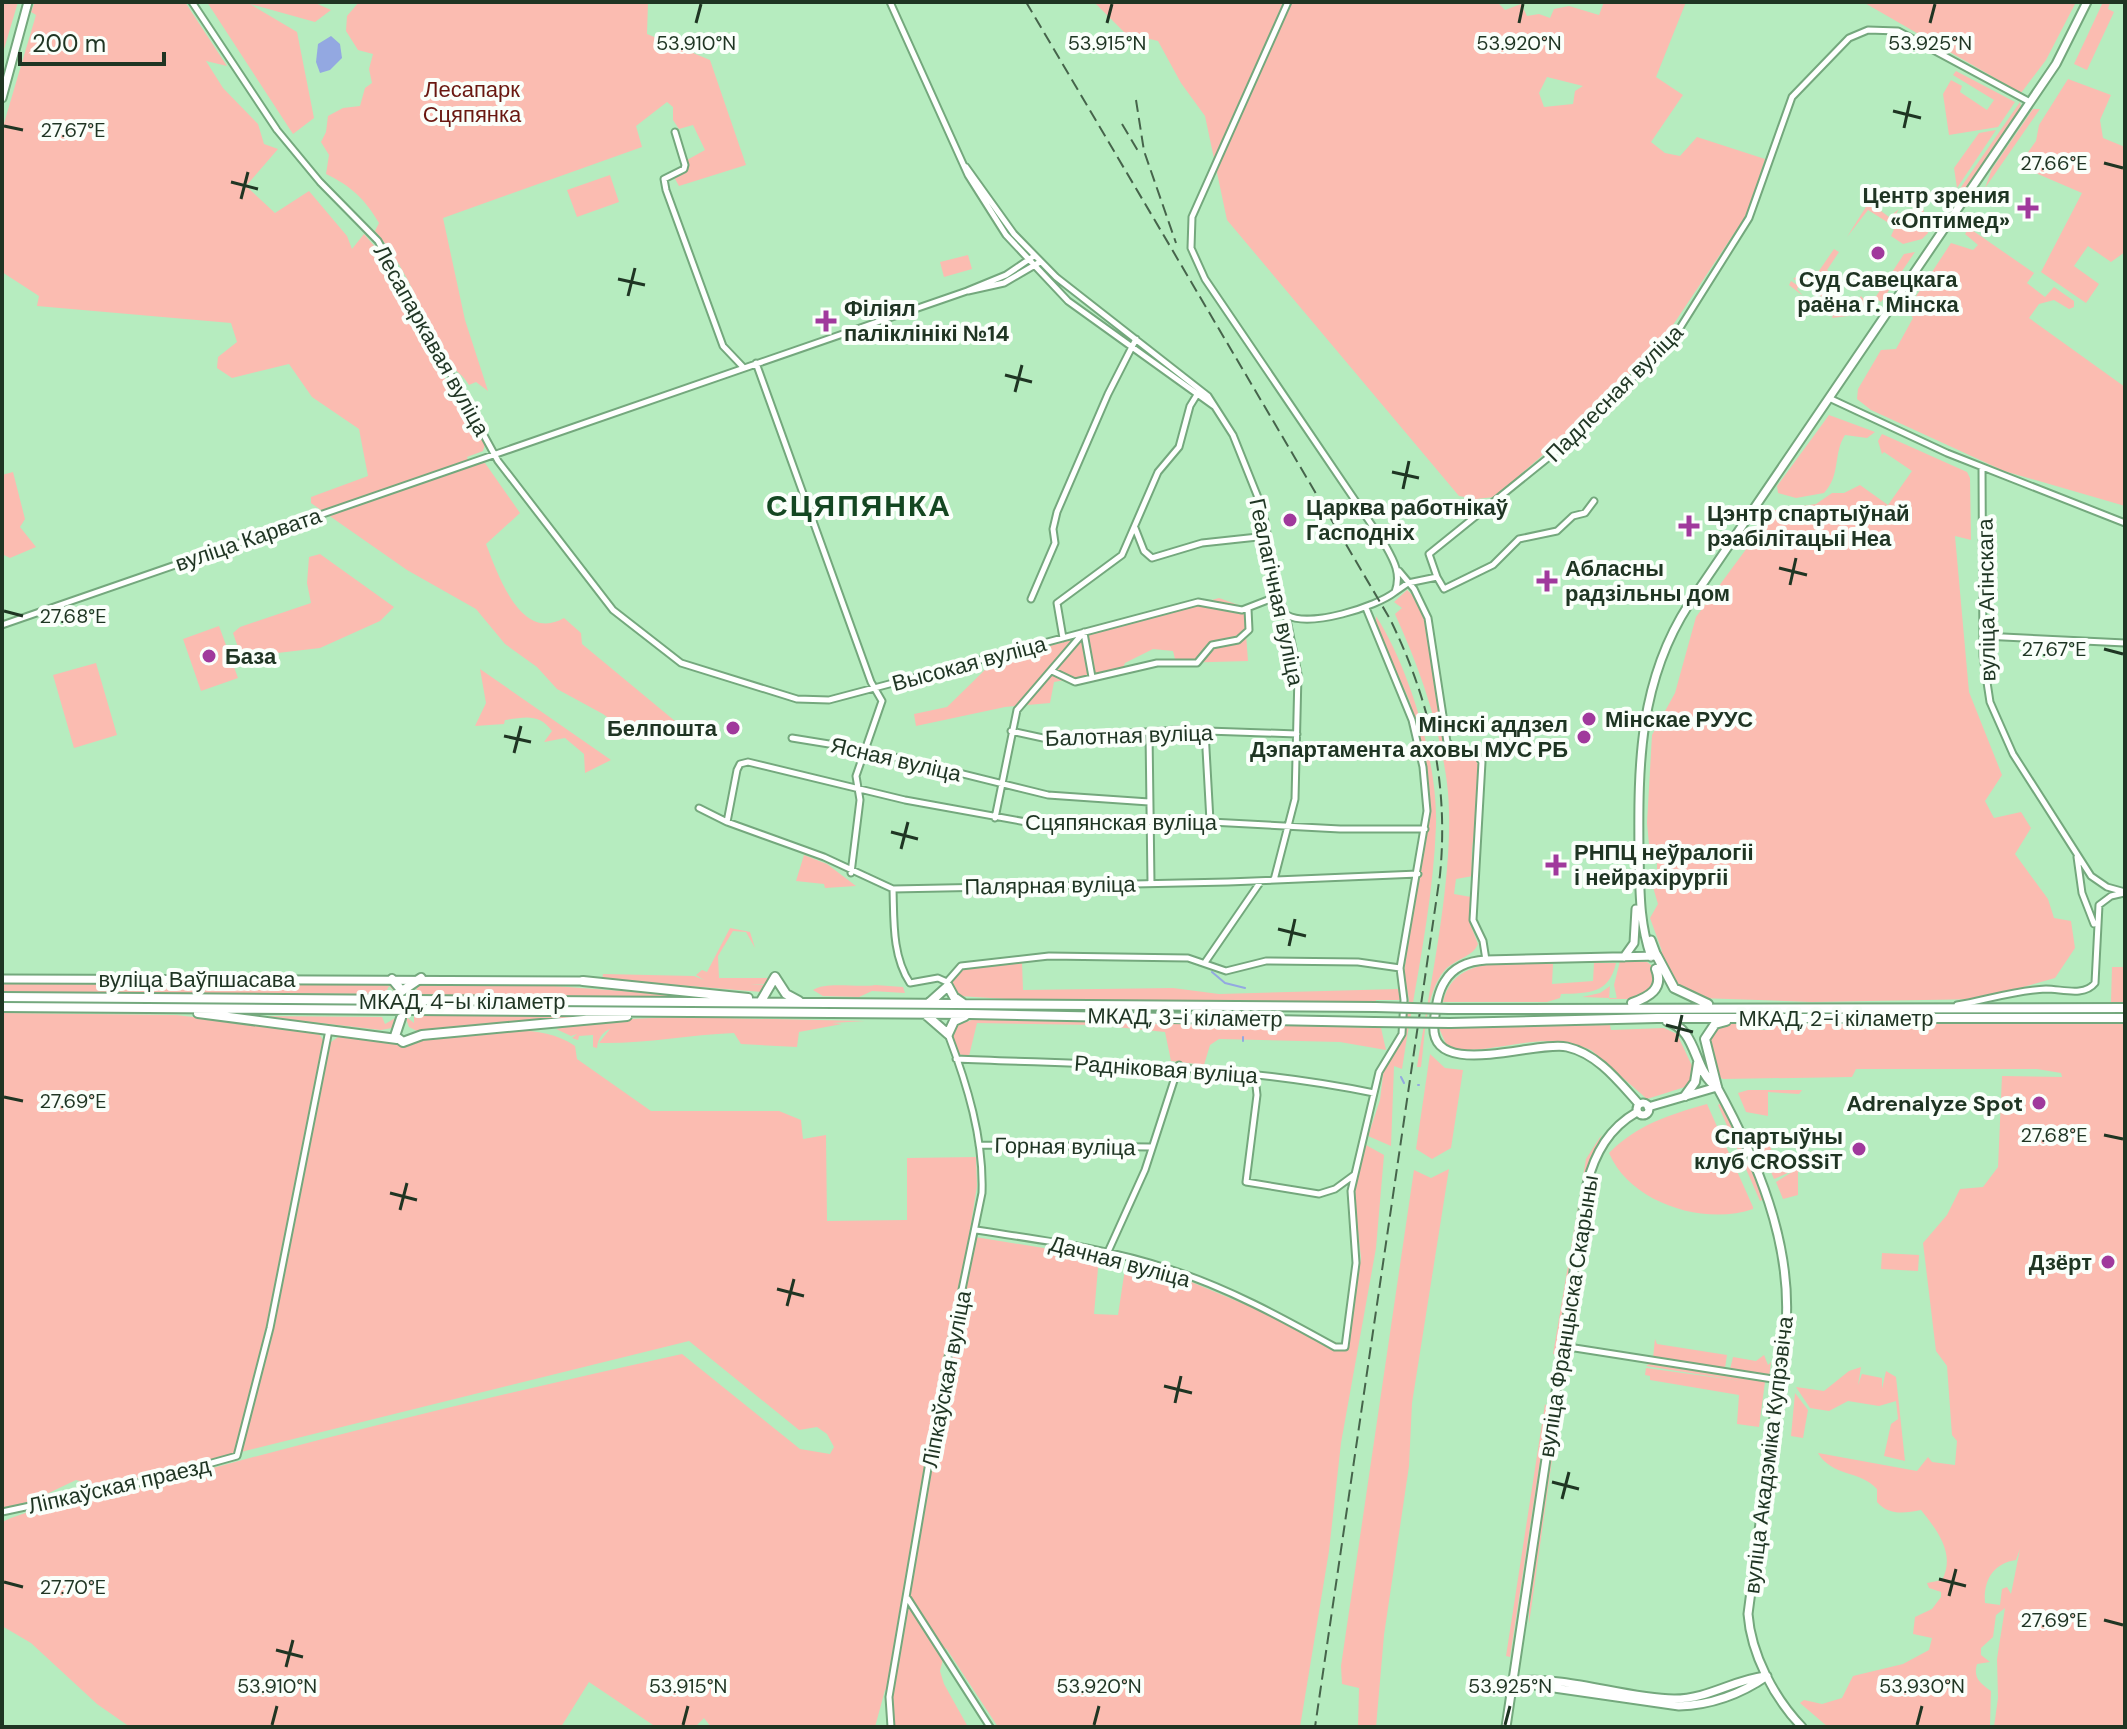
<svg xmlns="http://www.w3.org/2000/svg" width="2127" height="1729" font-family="'DM Sans',sans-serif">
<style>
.green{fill:#fbbcb1;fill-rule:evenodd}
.water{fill:#93a8e1}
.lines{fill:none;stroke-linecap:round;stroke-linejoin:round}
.stream{stroke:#93a8e1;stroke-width:2}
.minor-casing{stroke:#74a87d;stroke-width:9}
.major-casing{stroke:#74a87d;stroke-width:11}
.highway-casing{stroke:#74a87d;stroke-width:12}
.minor{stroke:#fff;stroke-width:5}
.major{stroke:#fff;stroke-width:7}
.highway{stroke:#fff;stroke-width:8}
.rail{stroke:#46644b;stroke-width:2;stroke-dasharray:12 6;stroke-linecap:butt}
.highway-bridge-casing{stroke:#74a87d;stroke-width:12;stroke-linecap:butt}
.highway-bridge{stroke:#fff;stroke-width:8}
.ticks{fill:none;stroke:#1f3523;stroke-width:3}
.poi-dot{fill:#a0399c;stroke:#fafffa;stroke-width:3}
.labels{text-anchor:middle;stroke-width:8;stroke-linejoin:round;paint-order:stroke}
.park-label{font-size:22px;fill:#6a1811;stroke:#fafffa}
.poi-label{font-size:22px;font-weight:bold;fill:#1f3523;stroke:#fafffa;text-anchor:start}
.street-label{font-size:22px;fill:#1f3523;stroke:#fafffa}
.district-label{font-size:30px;font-weight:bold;letter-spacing:2px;fill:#144722;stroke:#fafffa}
.ticks-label{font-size:20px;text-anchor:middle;fill:#1f3523;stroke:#fafffa;stroke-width:8;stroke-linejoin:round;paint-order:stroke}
</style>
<rect width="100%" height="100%" fill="#b6ecbf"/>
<path class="green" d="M2,2H18L2,56Z
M35,2H185L227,66L206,61L223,88L258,124L264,144L278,149L246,186L275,213L309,191L347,236L352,249L364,234L383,256L443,375L485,444L483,451L467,457L470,465L485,463L520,513L486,544C498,575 521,643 564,618L581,633L582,644L681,726L666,739L652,727L638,722L625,730L603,714L557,689L537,667L505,644L476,609L407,570L311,503V497L368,476L359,429L312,397L289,364L232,378L217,368L218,357L237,342L231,323L37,306L39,296L2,272V130L36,15L31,12Z
M207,2H313L331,10L315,22L250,4L297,32L314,118L293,134Z
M359,2H648L647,34L710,60L746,165L679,186L674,177L687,160L705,150L693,125L679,129L673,120V107L667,102L636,126L642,147L443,218L465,320L488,391L476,382L469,385C462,372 446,366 440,353C421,309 407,268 375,231L379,223C365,199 351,186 326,174L329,155L321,142L326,132L328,116L343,108L360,106L365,88L372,83L369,69L373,54L358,50L346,31L347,16Z
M1094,2H1497L1505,10L1521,4L1527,16L1539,14L1550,18L1554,9L1569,6L1599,15L1604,2H1686L1656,77L1683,95L1651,142L1665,153L1680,156L1697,137L1765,159L1747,214L1649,361L1495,497L1476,499L1459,496L1227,220L1205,116L1181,83L1158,41L1125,33ZM1547,77L1583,86L1575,91L1573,104L1544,107L1539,93Z
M1863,2H2076L2046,60L2021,93Z
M2103,2H2110L2108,9L2114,12L2087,70L2074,64Z
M1956,71L2015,102L1998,127L1949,135L1943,94L1951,80L1962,86L1960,92L1987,110L1994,100L1953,75Z
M2068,79L2111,95L2100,120L2103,138L2125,147V252L2111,262L2088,246L2074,266L2099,284L2086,303L2041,272L2082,193L2024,168L2026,155L2036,141L2039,125Z
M2020,102L2021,107L1960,198L1957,193Z
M2033,109H2040L1985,188L1992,169Z
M1996,130L1957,188L1954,168L1979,133Z
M610,175L619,202L577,217L567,190Z
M1916,196L1921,198L1928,233L1922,239L1903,244L1891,236L1895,227L1868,210L1847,237L1869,202L1889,217L1899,209L1893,218L1905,227L1921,204Z
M1969,228L2034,273L2027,283L2045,297L2054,287L2074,301V307L2069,309L2054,300L2039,304L2029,318L2125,387V506L2004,471L1871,410L1857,399L1858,389L1881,350L1896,349L1913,318L1907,310L1951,243L1973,250L1978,245L1965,234Z
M1834,249L1839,252L1827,270L1840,279L1837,284L1828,277L1825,280L1823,274L1816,284L1851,309L1861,296L1867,303L1848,316L1832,318L1835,307L1806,285L1801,283L1797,289L1803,296L1789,285L1791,281L1797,285L1799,281L1793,279L1800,274L1812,281Z
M1915,252L1881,302L1875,298L1904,254Z
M968,255L972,269L944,277L940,262Z
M1829,415L1875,432L1867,438L1845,435C1833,453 1841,475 1824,493L1796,498L1778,493L1777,486Z
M1882,434L1967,472L1970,478L1971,540L1955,536L1969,692L2002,775L1985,801L1994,818L2021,812L2031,828L2015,854L2048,899L2054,918L2071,921L2075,948L2055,978L1980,999L1812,1002L1699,998L1679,989L1657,955L1662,951L1650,918L1658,904L1650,877L1657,870V860L1650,855L1647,823L1652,735L1675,693L1696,617L1775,510L1816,504L1832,493H1844L1860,485L1888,505L1912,471L1884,452L1882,454L1878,441Z
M13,472L25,519L20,527L36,547L10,558L2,554V475Z
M320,554L394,607L380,621L320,648L251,656L240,653L233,633L240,627L311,603L307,583L309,557Z
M1407,590L1417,599L1426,618L1446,743L1454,753L1476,758C1489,795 1466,838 1473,876L1456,879L1454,894L1471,897L1469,921L1478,944C1473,957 1455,959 1445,970C1425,992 1425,1038 1421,1067H1417C1430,983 1457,864 1447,783C1439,723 1420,669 1395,614L1402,608L1394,602Z
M1219,598L1244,607L1248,661L1176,663L1173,651L1153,649L1125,663L1122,670L1054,682L1050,703L1005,707L916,726L914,714L947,707L993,662Z
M1376,616C1410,669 1438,763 1436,826C1433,907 1414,989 1402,1069L1394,1066L1391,1146L1368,1136L1380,1100L1384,1067L1405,1031L1409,1000L1404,972L1430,795L1410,702L1376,626Z
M219,626L238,678L201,691L183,639Z
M96,663L117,735L74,748L53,675Z
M480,669L611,760L585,773L584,754L565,738L544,742L552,731C539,713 525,717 505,720L504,724L475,726L486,703Z
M804,855L827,864L856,886L825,888L824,884L796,881Z
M730,928L750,932L755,948L746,932L733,931L718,956L719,978H768L770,984H750L770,985L762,992L602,979L603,974L694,976L704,980L696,975L702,970L707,972Z
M1620,961L1647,962L1655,968L1656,983L1640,999L1582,997L1600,993L1610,986L1609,999H1617L1614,985Z
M1022,963L1023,990L1173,988L1219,994L1398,989L1401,1000H1376L1375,1004L1039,1001L959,996L950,980L959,970Z
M1594,963H1616C1609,994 1589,993 1561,994L1560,998L1547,1002H1443C1454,952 1515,965 1553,964L1552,984L1593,981Z
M2112,967H2125V1002H2111Z
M388,982L397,994L389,986L385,994L2,992V983Z
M419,982L554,986L690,996H443L416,995L417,986L405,994L410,985Z
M875,985L903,987L905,993L872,991L859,997L823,996L813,990C826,981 857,988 875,985Z
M2,1013L176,1015L318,1032L323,1040L331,1042L341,1035C369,1037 400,1043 428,1040C474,1036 533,1018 575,1046L577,1059L651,1111H779L801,1120L803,1139L826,1135L827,1221L907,1220V1158L976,1157L977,1186L969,1236L1099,1257L1094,1314L1118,1315L1126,1262L1165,1271L1347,1347L1361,1258L1354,1193L1366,1145L1384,1155L1376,1248L1341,1443L1329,1551L1300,1727H998L946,1648L940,1671L944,1684L968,1727H895L890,1691L885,1690L875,1727H711L704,1718L695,1727H656L589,1682L561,1727H130L97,1704L31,1643L2,1626V1522C50,1500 105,1498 155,1484C329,1435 505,1393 682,1354L800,1449L830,1454L834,1447L827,1434L817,1427L799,1430L689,1341L100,1487L76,1480L32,1501L2,1508Z
M578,1015L579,1019L419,1032L409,1027L405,1016L414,1023V1016Z
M258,1016L382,1017L385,1024L397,1017L392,1028L381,1030Z
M674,1017L865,1021L832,1023L842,1024L799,1032L797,1047L741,1044L734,1033C688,1035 643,1044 599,1043L610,1029L616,1028C605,1028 598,1037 597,1048L593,1047V1035L579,1036L578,1040L572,1038L577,1034L571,1036L556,1029L607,1020Z
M1037,1018L1381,1028L1386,1050L1340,1042L1219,1039L1210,1045L1204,1065L1171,1061L1165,1032L1096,1025L977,1023L969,1056L957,1054L952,1035L954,1026L975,1019Z
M1866,1020L2125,1023V1727H1994L1998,1698L1997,1659L2005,1608L1996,1615L1993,1637L1981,1648V1655L1990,1662L1977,1664C1973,1678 1980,1683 1991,1691L1990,1727H1828L1800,1703L1804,1700L1822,1704L1842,1698L1853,1676L1903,1664L1929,1650L1932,1638L1913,1634L1915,1617L1932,1609L1941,1597V1592L1929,1588L1927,1583L1942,1580C1956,1554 1937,1530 1921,1510C1905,1513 1889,1516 1877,1502V1489C1860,1470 1832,1477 1818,1453L1917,1471L1928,1457L1932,1462L1955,1465L1957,1441L1952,1435L1947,1366L1936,1351L1923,1243L1947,1215L1960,1189L1983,1187L1998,1167L2002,1076L2062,1077L2061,1073L2037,1069H1856L1852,1077L1723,1079L1718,1076L1707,1037L1724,1023L1745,1025L1751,1030H1772V1026L1785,1023ZM2020,1549L2011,1594L2007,1587L2002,1589L2000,1605L1985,1603C1983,1580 1994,1563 2016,1560Z
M1610,1025L1611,1030L1664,1028L1677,1034L1694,1070L1688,1086L1647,1099L1591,1050C1542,1030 1507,1051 1459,1050L1446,1044L1439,1028Z
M1430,1054L1445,1068L1463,1070L1451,1148L1432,1159L1416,1149Z
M1748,1090H1802L1799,1094L1768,1092V1116L1746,1112L1738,1093Z
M1721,1103L1764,1199L1760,1201L1718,1105Z
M1707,1104L1753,1207V1209C1704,1226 1630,1203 1609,1153C1638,1124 1669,1115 1707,1104Z
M1767,1133L1775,1164L1797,1166L1802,1171L1798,1172V1195L1783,1199L1776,1182L1797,1169L1774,1179L1759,1143Z
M1602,1134L1587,1171L1556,1354H1553L1586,1159Z
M1449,1169L1412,1403L1409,1466L1384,1635L1376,1727H1358L1359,1688L1342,1684L1341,1666L1414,1170L1431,1178Z
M1882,1253L1919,1255L1918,1271L1881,1269Z
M1655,1339L1657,1344L1727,1355L1725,1368L1653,1358Z
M1764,1355L1768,1365L1771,1362L1769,1377L1730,1369L1733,1357L1756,1361Z
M1563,1360H1566L1529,1624V1610Z
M1649,1364L1765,1382L1759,1427L1737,1424L1739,1395L1650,1380V1376L1645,1375L1646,1368L1741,1381L1646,1366Z
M1861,1367L1858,1385L1862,1374L1882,1378V1389L1886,1371L1896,1377L1905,1461L1884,1456L1891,1424L1898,1419L1896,1401L1879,1406L1848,1401L1829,1411L1810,1408L1796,1387L1824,1391L1849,1371Z
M1795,1393L1808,1410L1803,1438L1791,1436Z
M1545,1404L1548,1409L1510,1657L1506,1656Z"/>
<path class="water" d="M331,36L340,44L342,58L330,70L320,73L316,62L318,44Z"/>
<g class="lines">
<path class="stream" d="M1212,972L1225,983L1245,988
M1243,1041V1037
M1401,1077L1404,1083
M1418,1085H1419"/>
<defs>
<path id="minor" d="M192,2L277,130L320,182L378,241L498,461L613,610L681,663L797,699L829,700L1198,602L1242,610L1278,596
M890,2L968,175L1006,235L1068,301L1214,406
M675,132L685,165L684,169L664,179L666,190L723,346L743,367
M966,167L1014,234L1056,277L1208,396L1233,435L1263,510L1278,596L1286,615L1298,674L1295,799L1274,880
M968,291L1004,283L1040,262
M756,363L871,682L882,701L856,776L860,800L851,873
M1829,398L1947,453L2125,523
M1982,467L1983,656L1990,702L2013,754L2091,876L2107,887L2125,892
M1135,528L1144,551L1152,558L1202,543L1267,536
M1399,571L1414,589L1428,618L1447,742L1456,750L1475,752L1482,762L1473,920L1483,941L1486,960
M1437,577L1444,589L1493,565L1519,539L1557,531L1573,516L1585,513L1594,501
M1395,592L1408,583L1437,577L1429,554L1580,432L1678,331L1749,218L1792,97L1849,38L1868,30L1898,31L2030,102
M1031,599L1055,543L1053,529L1057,512L1108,394L1136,339
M1287,615C1309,628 1376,607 1395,592C1402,573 1393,559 1384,543L1205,279L1191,248L1192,217L1288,2
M2,625L967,291L1006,275L1034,256
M1084,633L1092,677
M1983,636L2125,643
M1063,638L1057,603L1122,555L1158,472L1179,447L1190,406L1198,393
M1052,671L1075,682L1157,663H1197L1212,645L1238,640L1249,630L1248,609
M1011,731L1043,738L1178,730L1297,734
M1205,731L1210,821
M1149,732L1151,883
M792,738L866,750L1048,795L1149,802
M699,808L727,822L824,857L893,889L1228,882L1418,874
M995,818L1017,710L1084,632
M727,822L737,770L740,764L748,762L905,800L1037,824L1116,825L1173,820L1340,829H1425
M2077,857L2082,893L2094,924
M893,889C894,920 892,956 910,983L938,978L947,982
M1206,961L1261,881
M947,982L961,966L1049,956L1188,958L1226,971L1266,961L1358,962L1400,968
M1957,1005C1986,1000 2016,990 2046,989C2062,989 2084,997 2095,983L2099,905L2111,896L2124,893
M956,1059C1098,1065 1234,1064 1374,1093
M1255,1077L1257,1095L1246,1182L1319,1194L1335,1189L1354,1175
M979,1145L1151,1147
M976,1230C1040,1240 1107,1248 1169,1269C1228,1288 1281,1317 1335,1347H1345L1356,1263L1351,1191L1379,1072L1402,1034L1404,1000L1400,968L1427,811L1423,767L1412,720L1366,608
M1107,1254L1145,1170L1179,1065
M1562,1346L1779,1380
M2,1512L147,1481L237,1456L270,1328L329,1030
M908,1599L990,1727
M891,1727L889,1697L942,1386L982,1193C984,1139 967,1084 948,1034"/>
<path id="major" d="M2,98L28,2
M1624,957L1634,943L1636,909
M1651,957C1639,922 1640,890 1639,853C1638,764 1639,681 1689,604L2056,64L2087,2
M2,979L583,981
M1637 1109a6 6 0 1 1 12 0a6 6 0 1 1-12 0Z
M1639,1104C1619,1082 1598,1054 1567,1047C1536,1040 1428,1082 1434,1023C1436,1009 1437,993 1445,981C1454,966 1469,961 1486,960L1657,956L1651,940
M1648,1107L1717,1087C1757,1160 1792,1242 1786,1326L1748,1614C1751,1654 1774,1698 1802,1727
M1518,1681C1569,1676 1623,1698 1674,1699C1708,1699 1733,1680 1765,1676
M1512,1682L1679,1706C1710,1705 1741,1694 1767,1676
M1506,1727L1587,1184C1595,1153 1609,1128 1637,1112"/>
<path id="highway" d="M1657,956L1674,988L1708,1004
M775,977L786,994L799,1001
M392,979L402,991
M583,981L748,998
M402,991L421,978
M2,997L1376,1007
M761,1001L775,977
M929,1003L948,986L954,997L964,1004
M1632,1003C1649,997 1664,989 1656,969
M2,1007L970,1014L1374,1022
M1449,1009L2125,1008
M198,1013L397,1039
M925,1014L948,1034
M401,1018L395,1036L403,1042L422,1035L627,1016
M1667,1021C1699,1031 1692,1070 1717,1087
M1450,1023L1657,1018H2125
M948,1034L954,1021L965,1016
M1717,1087L1705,1039L1715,1024L1726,1021
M1685,1096L1695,1082L1698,1063"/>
</defs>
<use href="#minor" class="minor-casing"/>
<use href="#major" class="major-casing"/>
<use href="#highway" class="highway-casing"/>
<use href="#minor" class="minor"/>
<use href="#major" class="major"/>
<use href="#highway" class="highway"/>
<path class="rail" d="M1026,2L1390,619C1430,701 1449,783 1440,875L1315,1727
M1136,100L1144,151L1176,243
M1122,124L1138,151"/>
<defs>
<path id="highway-bridge" d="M1376,1007L1449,1009
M1374,1022L1450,1023"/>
</defs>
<use href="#highway-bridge" class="highway-bridge-casing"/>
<use href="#highway-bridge" class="highway-bridge"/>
</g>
<path class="ticks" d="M696,23L701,4M1107,23L1112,4M1519,23L1523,4M1930,23L1935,4M1893,111L1921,118M4,126L23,130M1904,128L1910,101M2104,163L2123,168M231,182L258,189M241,199L248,172M618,279L645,285M628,296L635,268M1005,375L1032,382M1015,392L1022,365M1392,472L1419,478M1403,489L1409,461M1779,568L1807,575M1790,585L1796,558M4,611L23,616M2104,649L2123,654M504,736L531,742M514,753L521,726M891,832L918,839M901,849L908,822M1278,929L1306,936M1289,946L1295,919M1666,1025L1693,1032M1676,1042L1682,1015M4,1097L23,1101M2104,1135L2123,1139M390,1193L417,1200M400,1210L407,1183M777,1289L804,1296M787,1306L794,1279M1164,1386L1192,1393M1175,1403L1181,1376M1552,1482L1579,1489M1562,1499L1569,1472M1939,1579L1966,1586M4,1582L23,1587M1949,1596L1956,1569M2104,1620L2123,1625M276,1650L303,1657M286,1667L293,1640M272,1725L277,1706M683,1725L688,1706M1094,1725L1099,1706M1505,1725L1510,1706M1917,1725L1922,1706"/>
<g class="poi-dot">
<path d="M2024 196h8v8h8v8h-8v8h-8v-8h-8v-8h8z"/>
<circle cx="1878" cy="253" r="8"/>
<path d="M822 309h8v8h8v8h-8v8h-8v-8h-8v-8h8z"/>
<circle cx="1290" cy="520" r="8"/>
<path d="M1685 514h8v8h8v8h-8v8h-8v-8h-8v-8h8z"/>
<path d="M1543 569h8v8h8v8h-8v8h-8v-8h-8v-8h8z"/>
<circle cx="209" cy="656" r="8"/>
<circle cx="1589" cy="719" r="8"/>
<circle cx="733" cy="728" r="8"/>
<circle cx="1584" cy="737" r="8"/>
<path d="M1552 853h8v8h8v8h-8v8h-8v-8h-8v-8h8z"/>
<circle cx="2039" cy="1103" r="8"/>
<circle cx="1859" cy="1149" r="8"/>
<circle cx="2108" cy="1262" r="8"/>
</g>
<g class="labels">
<g class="park-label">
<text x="472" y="97">Лесапарк<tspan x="472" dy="25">Сцяпянка</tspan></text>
</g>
<g class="poi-label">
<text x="2010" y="203" text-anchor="end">Центр зрения<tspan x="2010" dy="25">«Оптимед»</tspan></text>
<text x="1878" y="287" text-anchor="middle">Суд Савецкага<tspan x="1878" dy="25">раёна г. Мінска</tspan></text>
<text x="844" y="316">Філіял<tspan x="844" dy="25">паліклінікі №14</tspan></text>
<text x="1306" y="515">Царква работнікаў<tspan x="1306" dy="25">Гасподніх</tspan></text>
<text x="1707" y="521">Цэнтр спартыўнай<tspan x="1707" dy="25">рэабілітацыі Неа</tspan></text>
<text x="1565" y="576">Абласны<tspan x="1565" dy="25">радзільны дом</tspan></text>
<text x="225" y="664">База</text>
<text x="1605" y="727">Мінскае РУУС</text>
<text x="1568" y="732" text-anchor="end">Мінскі аддзел<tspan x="1568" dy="25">Дэпартамента аховы МУС РБ</tspan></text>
<text x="717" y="736" text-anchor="end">Белпошта</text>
<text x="1574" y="860">РНПЦ неўралогіі<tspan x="1574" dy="25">і нейрахірургіі</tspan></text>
<text x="2023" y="1111" text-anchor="end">Adrenalyze Spot</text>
<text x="1843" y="1144" text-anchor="end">Спартыўны<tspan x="1843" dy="25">клуб CROSSiT</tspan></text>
<text x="2092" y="1270" text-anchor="end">Дзёрт</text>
</g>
<g class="street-label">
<text transform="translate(432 340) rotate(61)" y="8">Лесапаркавая вуліца</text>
<text transform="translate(1614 393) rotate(-45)" y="8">Падлесная вуліца</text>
<text transform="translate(248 539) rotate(-19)" y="8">вуліца Карвата</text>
<text transform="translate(1277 592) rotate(78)" y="8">Геалагічная вуліца</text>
<text transform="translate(1986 600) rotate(-91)" y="8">вуліца Агінскага</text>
<text transform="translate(969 663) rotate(-15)" y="8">Высокая вуліца</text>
<text transform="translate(1129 735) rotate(-2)" y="8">Балотная вуліца</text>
<text transform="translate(896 759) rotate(13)" y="8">Ясная вуліца</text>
<text x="1121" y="830">Сцяпянская вуліца</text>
<text transform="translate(1050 885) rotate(-1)" y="8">Палярная вуліца</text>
<text x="197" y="987">вуліца Ваўпшасава</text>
<text x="462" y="1009">МКАД, 4-ы кіламетр</text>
<text transform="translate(1185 1017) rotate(1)" y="8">МКАД, 3-і кіламетр</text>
<text x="1836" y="1026">МКАД, 2-і кіламетр</text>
<text transform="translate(1166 1069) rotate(4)" y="8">Радніковая вуліца</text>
<text transform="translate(1065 1146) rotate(1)" y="8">Горная вуліца</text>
<text transform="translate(1120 1261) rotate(15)" y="8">Дачная вуліца</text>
<text transform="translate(1568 1316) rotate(-81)" y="8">вуліца Францыска Скарыны</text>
<text transform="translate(946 1379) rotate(-79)" y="8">Ліпкаўская вуліца</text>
<text transform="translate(1768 1455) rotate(-83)" y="8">вуліца Акадэміка Купрэвіча</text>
<text transform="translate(119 1485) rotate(-13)" y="8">Ліпкаўская праезд</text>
</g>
<g class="district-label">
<text x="859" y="516">СЦЯПЯНКА</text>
</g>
</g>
<g class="ticks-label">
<text x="696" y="50">53.910°N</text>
<text x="1107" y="50">53.915°N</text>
<text x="1519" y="50">53.920°N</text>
<text x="1930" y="50">53.925°N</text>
<text x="73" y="137">27.67°E</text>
<text x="2054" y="170">27.66°E</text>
<text x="73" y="623">27.68°E</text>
<text x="2054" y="656">27.67°E</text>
<text x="73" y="1108">27.69°E</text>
<text x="2054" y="1142">27.68°E</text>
<text x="73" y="1594">27.70°E</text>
<text x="2054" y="1627">27.69°E</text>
<text x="277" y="1693">53.910°N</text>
<text x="688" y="1693">53.915°N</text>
<text x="1099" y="1693">53.920°N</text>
<text x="1510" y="1693">53.925°N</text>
<text x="1922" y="1693">53.930°N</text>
</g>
<rect width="2127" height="1729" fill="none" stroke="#1f3523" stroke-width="8"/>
<path d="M20 52v12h144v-12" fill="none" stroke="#1f3523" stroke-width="4"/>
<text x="32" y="52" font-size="24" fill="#1f3523" stroke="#fafffa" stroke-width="6" paint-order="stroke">200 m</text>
</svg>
